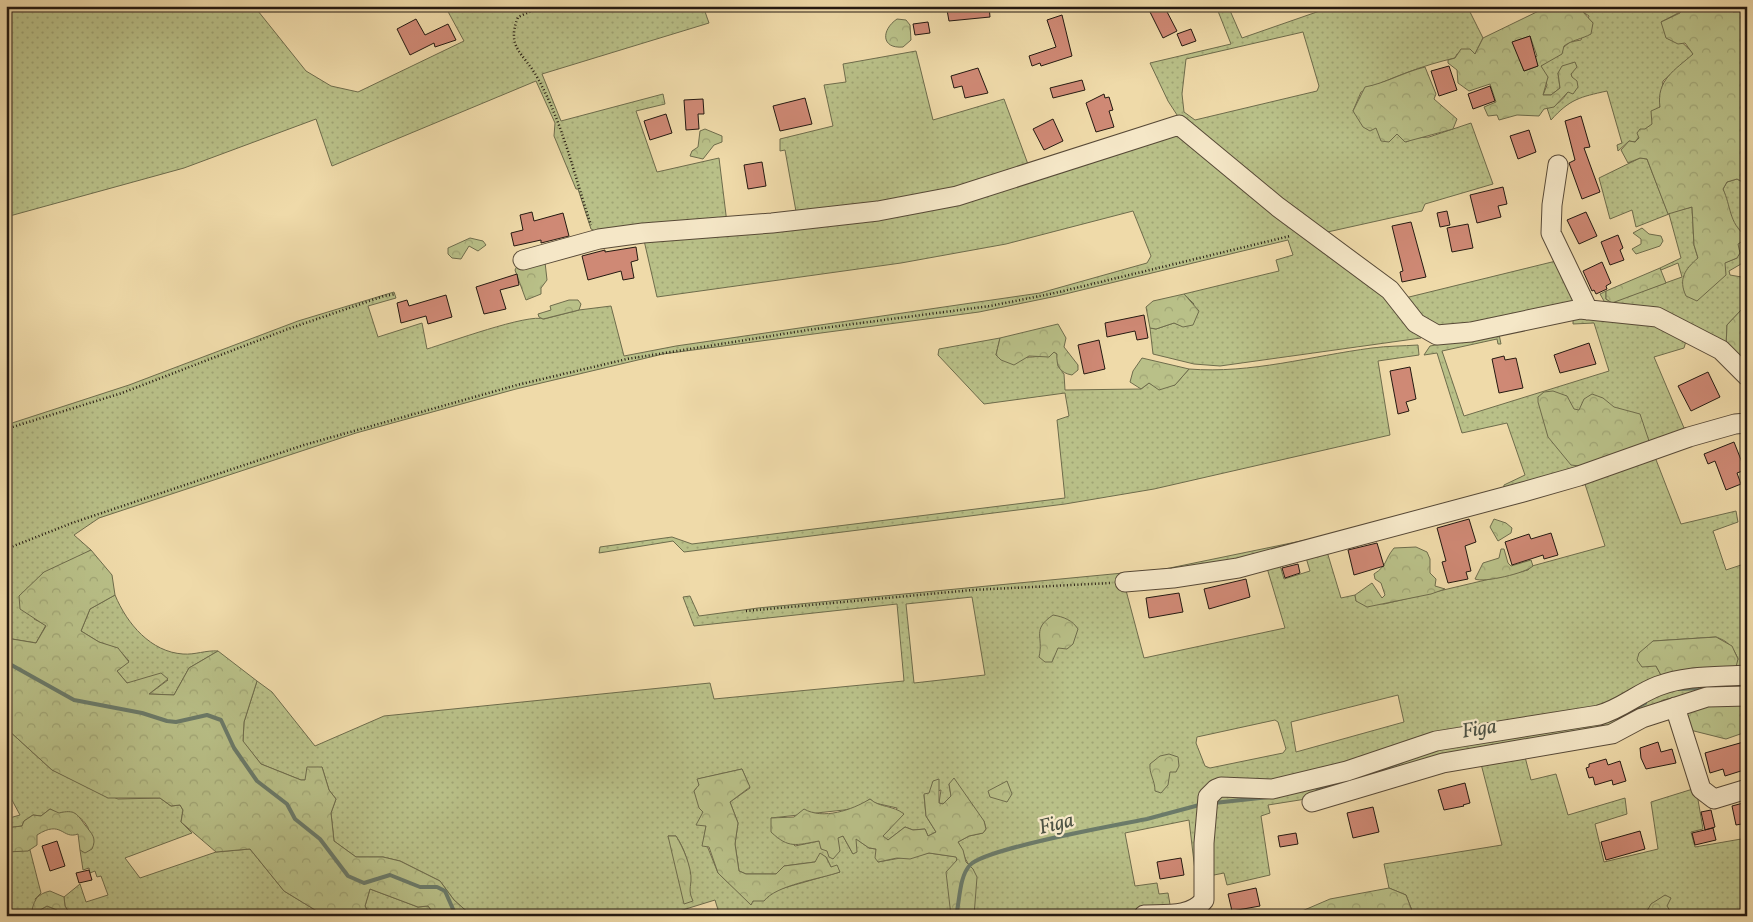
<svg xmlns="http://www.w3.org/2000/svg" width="1753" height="922" font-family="Vollkorn,serif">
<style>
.grass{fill:url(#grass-dots);stroke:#6e6c4c;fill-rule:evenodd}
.forest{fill:url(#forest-crowns);stroke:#6e6c4c;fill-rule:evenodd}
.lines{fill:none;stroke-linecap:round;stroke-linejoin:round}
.stream{stroke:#6b7a69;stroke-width:4}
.building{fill:#cf8975;stroke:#241911}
.minor-casing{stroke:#574937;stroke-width:21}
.path{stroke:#241911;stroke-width:2.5;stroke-dasharray:1 2.5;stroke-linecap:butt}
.minor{stroke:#f5e7c7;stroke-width:19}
.labels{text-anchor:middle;stroke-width:4.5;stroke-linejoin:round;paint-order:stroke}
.water-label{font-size:21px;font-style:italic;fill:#4d5244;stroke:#f5e7c7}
</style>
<defs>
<pattern id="grass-dots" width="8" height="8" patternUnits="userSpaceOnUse" patternTransform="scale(1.25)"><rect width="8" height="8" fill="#b9c088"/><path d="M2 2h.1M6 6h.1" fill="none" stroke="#9fa474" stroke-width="1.8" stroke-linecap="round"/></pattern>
<pattern id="forest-crowns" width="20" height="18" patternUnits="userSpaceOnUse" patternTransform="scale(1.25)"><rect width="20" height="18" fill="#b9c088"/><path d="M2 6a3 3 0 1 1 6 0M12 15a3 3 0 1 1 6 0" fill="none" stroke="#9fa474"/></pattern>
</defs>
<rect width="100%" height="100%" fill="#efdaa9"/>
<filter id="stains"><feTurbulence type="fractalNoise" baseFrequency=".004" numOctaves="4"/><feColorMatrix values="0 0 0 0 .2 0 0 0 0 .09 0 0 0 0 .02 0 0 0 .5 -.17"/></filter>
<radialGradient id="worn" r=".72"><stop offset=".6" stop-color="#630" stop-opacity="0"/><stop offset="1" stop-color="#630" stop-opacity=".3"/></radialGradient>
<path class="grass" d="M6,6H254L306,71L331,86L358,92L464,41L445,6H703L709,23L542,74L561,121L663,94L665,104L636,111L657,172L719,158L727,223L607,236L591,229L578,189H576L554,136L555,123L536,81L332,166L316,119L184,168L6,217Z
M1216,6H1228L1242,38L1334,6H1467L1483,38L1475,54H1457L1455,58C1423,65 1391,78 1361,92L1353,111L1376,127L1397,134L1406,142L1415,138L1429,137L1471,123L1493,184L1425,204L1422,211L1323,233L1179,118L1168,101L1150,63L1231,44ZM1303,32L1319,86L1317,91L1195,120L1184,112L1182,94L1186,59Z
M1583,6H1684L1680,12L1661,22L1694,54L1663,81L1660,107L1652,112L1653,124L1644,130L1635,142L1629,141L1618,151L1617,145L1622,143L1607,91C1580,97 1570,99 1551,120L1547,108C1562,105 1573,89 1571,74L1558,73L1560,88L1551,95H1543L1547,85L1541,66L1570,42L1581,40L1589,16L1583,12Z
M916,51L933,120L1004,99L1029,167L952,192L797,217L785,150L780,151V139L833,126L824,85L846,82L843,64Z
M1181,132L1363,271L1421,330V338L1220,366L1194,364L1153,354L1150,328L1156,329L1174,323L1182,326L1194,304L1184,294L1279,271L1276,260L1293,255L1288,240L1057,296L979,312L663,354L516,389L356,433L99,518L74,535L91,550L75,559L34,619L46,625L36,643L6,638V425L129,385L298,321L394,292L396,298L368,306L378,337L422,323L427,349C447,343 529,313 544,319L579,310L611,306L624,356L676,346L1040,293L1147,263L1151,256L1133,211L1006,244L901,263L657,297L643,236L877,214Z
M1640,158L1647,159L1668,213L1692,207L1694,245L1698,258L1697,301L1724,263L1737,258V230L1728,211L1723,189L1727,182L1737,179L1746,184L1747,254L1741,264L1729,271L1730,275L1747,278V309L1743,308L1727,325L1726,347L1608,308L1600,294L1606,291V299L1612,302L1682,277L1678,263L1661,270L1660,268L1681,258L1669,214L1636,227L1632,210L1610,219L1599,178Z
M1556,261L1579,307L1435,329L1386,279L1405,298Z
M1591,317L1655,321L1686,341L1684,348L1654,357L1687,435L1503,493L1504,485L1525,475L1507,423L1462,433L1437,353L1424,355L1430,346L1499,334L1501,344H1498L1497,339L1442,351L1464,416L1609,371L1594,323L1573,324V319Z
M1000,338L996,355C1016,357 1035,360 1054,352L1057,354L1058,366L1064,374L1065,390L1141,389L1149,383L1155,386L1175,385L1189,369C1251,374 1311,356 1372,348C1387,346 1403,346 1418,345L1419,355L1378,361L1390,435L1154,489L1065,504L684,552L673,541L599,553L600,547L672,537L692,544L1065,498L1057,420L1069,416L1065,393L984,404L938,355L939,349Z
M1653,452L1681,524L1736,511L1738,522L1713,531L1726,570L1747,563V672L1733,671L1738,659C1733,647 1728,641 1716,637L1653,641L1656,666L1662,677L1621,703L1272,786L1213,784L1204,787L1198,896L1189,820L1125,833L1135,886L1157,883L1159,894L1168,893L1171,910L1102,916H974L973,869C964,861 964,852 958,842L969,836L983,833L986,829L984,821L949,784L951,796L943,804L939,803L941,790L924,795L926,816L936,832L928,836L925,829L913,830L905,827L888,840L882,836L890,829L897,808L875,803L870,799L856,808L844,810L771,818L795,846L843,836L853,854L855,838L869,848L876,849L878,862L929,853L957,857L950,897L951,916H717L719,913L715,900L663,916H472L454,900L440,881L400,861L383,857H356L334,841L331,813L336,799L329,790L322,767L305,780H301L261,764L243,742L244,722L257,681L272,692L315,746L384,716L710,683L714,699L904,681L897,604L694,626L683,597L690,596L699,616L758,608L1165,569L1335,534L1212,567L1123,579L1144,658L1285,628L1267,568L1278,558L1284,579L1310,571L1304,551L1325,545L1341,598L1355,595L1356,601L1384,604L1528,570L1532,566L1605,546L1583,478ZM972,597L985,675L914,683L906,604ZM1398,695L1404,722L1296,752L1291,722ZM1275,720L1278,722L1286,749L1283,753L1210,768L1205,766L1196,743L1197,737ZM742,769L750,788L730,802L738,823L735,844L739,871L746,874H776L784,866L815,862L826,857L831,867L840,872L780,889L753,901L751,904L718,873L704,838L706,826L704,812L694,791L699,785L698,779ZM668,836H676C689,856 690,871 689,893Z
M115,595C127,624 151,652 183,654C195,655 206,650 218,651L189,668L174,695L149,694L168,680L127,683L117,671L129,661L118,649L99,642L81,631L90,609Z
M1747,680V692L1690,694L1663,700L1615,728L1306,799L1268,805L1270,813L1261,816L1270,875L1227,885L1224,873L1209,876L1216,795L1431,747L1545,726L1653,691Z
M6,728L52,770L118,799L160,798L171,806L180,805L183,810L181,822L192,833L125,858L140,878L216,852L250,849L284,891L325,916H71L65,906L64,897L80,884L86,902L108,895L101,876L97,877L95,871L90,873L89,868L83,870L80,850L85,852C86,846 90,834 88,828C83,817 71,810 59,814L50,809L41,816L33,815L24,821L22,826L6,828V819L20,815L6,789Z
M1524,753L1531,780L1556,774L1568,815L1625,798L1627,814L1595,824L1604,862L1658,849L1651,802L1696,788L1703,829L1691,832L1695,847L1747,838V916H1414L1406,895L1389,888L1384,864L1502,845L1480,760Z
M30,850L41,893L35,899L40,910L47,906L57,910L56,916H6V852Z
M370,889L418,907L428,906L436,916H370L365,906Z"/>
<path class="forest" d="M1549,6H1583V12L1593,23L1591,34C1582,39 1572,40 1564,46L1562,54L1541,66L1548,77L1543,95H1551L1560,88L1558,73L1562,66L1575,62L1577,67L1571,74L1572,77L1577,81L1578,87L1573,94L1568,92L1554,107L1544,109L1539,116L1517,115L1499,120L1497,115L1488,116L1484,107L1496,102L1490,84L1469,91L1458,83L1457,70L1448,63V60L1455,58L1461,49H1470L1475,54L1483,38ZM1530,36L1537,56L1535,58L1538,66L1524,71L1513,42Z
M1684,6H1728L1733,12L1747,11L1745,123L1747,125V184L1737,179L1727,182L1723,189C1731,206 1729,223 1745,235V240L1738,244L1740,253L1737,258L1725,263L1726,275L1697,301L1686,296C1678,279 1685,269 1698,258L1694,245L1692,207L1668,214L1647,159L1640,158L1628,163L1621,150L1629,141L1635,142L1639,138L1637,133L1640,129H1645L1652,124L1651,111L1660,107C1656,80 1675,70 1693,54L1685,43L1678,44L1666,38L1661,22L1680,13Z
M897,19L906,20L910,25L911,40L903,47C881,49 881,30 897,19Z
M1425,67L1436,94L1434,99L1457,119L1453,129L1405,142L1397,134L1389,142L1381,141L1376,128L1370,131L1363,127L1353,111L1365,87C1386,83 1404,72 1425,67Z
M705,129L722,136V142L714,145L703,159L690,156L692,151L698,147L700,131Z
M1642,228L1649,234L1661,236L1663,241L1660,246L1636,254L1632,249L1641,244V239L1633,233Z
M470,238L483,241L486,245L478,251L469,246L461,259L452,258L448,254V248Z
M545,262L547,280L541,288V294L526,300L515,270L517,266Z
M1660,268L1666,283L1612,303L1606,299V291Z
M1184,294L1199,311L1193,325L1183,327L1174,323L1156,329L1150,328L1146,307L1153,301Z
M569,300H578L581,304L579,310L543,319L539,317L538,314L551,310L550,306Z
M1743,308L1747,309V369L1726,347L1727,325Z
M1058,324L1066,338L1064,347L1078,365V370L1072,375C1060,373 1056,366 1057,354L1054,352L1049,357L1029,356L1014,365L1001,360L996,355L1000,338Z
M1142,358L1189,369L1175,385L1159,390L1149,383L1141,389L1130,382L1133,371Z
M1553,391L1567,396L1574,409L1579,410L1584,399L1592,394L1603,398L1614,407L1640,414L1649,441L1647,446L1579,466L1571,465L1548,437L1538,402V397L1544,392Z
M1494,519L1506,523L1512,528L1511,533L1498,541L1490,527Z
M1416,547L1427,552L1430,559V573L1436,579L1435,586L1445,589L1431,594L1367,607L1356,601L1355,595L1372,583L1382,598L1385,595L1381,583L1375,579L1374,574C1388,565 1384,560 1394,548Z
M1501,549H1504L1508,563L1511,566L1531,560L1533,566C1526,573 1484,583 1475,579L1483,563L1499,558Z
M91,550L112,575L115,595L90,609L81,631L99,642L118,648L129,662L117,671L127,683L161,673L168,679L149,694L174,695L189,668L218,651L257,681L244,722L243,741L261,764L301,780H305L307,767H322L329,790L336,799L331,813L334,841L356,857H383L400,861L440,881L454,900L472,916H436L428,906L418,907L370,889L365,906L370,916H325L284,891L250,849L216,852L181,822L183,810L180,805L171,806L160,798H108L52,770L6,728V638L36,643L46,626L20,609L19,596L44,572Z
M1053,615C1064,617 1072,620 1078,629L1073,644L1067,649L1058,648L1052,662H1045L1039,657C1044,636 1031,630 1053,615Z
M1716,637L1732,646L1738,659L1736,667L1662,677L1656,666L1642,667L1637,660L1639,653L1653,641Z
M1747,701L1746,732L1726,739L1690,730L1686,711L1691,706Z
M1169,754L1178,757L1179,766L1176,772H1170L1168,785L1161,793L1155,791C1155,780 1149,774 1150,764L1160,756Z
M742,769L750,787L730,802L738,823L735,844L739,871L746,874H776L784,866L815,862L820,853L826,857L831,867L837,865L840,872C820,879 776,885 764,901H753L751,905L718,873L709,847L702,846L706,826L696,825L703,812L699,808L694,791L699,785L697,779Z
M954,778L984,821L986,829L983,833L969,836L958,842L963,850L966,862L973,869L977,877L974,916H951L946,872L957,860L956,857L929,853L910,859L897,858L878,862L875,858L876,849L869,848L856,839L857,852L853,854L843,836L838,838L840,851L833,859L829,857L827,851L821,849L819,841C796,845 789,849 771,832V818L794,817L804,809C823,820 852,810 870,799C880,808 893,805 904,814L883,836L888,840L905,827L913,830L925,829L928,836L936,832L926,816L924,794L929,793L933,781L939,779V803L943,804L951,796L949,784Z
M1007,781L1012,794L1007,802L990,797L988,791Z
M50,809L59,813C75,809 77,814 85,825C92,834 97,838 92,849L85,853L80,850L78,834C62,840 62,819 37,835V845L28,851L6,852V828L22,826L24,821L33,815L41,816Z
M668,836H676C683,847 692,868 691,881C690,890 689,892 693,901L684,904Z
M1389,888L1406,895L1414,916H1274L1302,911L1330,899Z
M50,891L64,897L65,906L71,916H56L57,910L47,906L40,910H32C35,898 38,894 50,891Z
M1665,895L1671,898L1667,906L1673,916H1644L1651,904Z"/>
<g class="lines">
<path class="stream" d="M6,662L74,700L142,713L167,721L176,722L207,715L221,720L234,748L257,781L287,804L295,819L320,839L348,876L364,883L390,875L420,887H437L445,891L456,916
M1678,689L1747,686
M1618,717L1645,703
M1377,771L1401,762
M1317,788L1335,783
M1214,803L1269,797
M956,916C960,900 959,877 970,865C986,848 1117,825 1147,819C1166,814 1184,809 1203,804"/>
</g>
<path class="building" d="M963,6H989L990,17L949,21L947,10Z
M1157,6H1164L1177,31L1163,38L1149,10Z
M1062,15L1072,56L1041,66L1040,63L1032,66L1029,56L1056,47L1047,20Z
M416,19L425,35L448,24L456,40L435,47L434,43L410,55L397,29Z
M928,22L930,33L915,35L913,24Z
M1191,29L1196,41L1182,46L1177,34Z
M1530,36L1538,66L1524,71L1512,42Z
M1449,66L1457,90L1439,96L1431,71Z
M978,68L988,93L965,98L962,86L954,88L951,76Z
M1082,80L1085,90L1053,98L1050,88Z
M1490,86L1495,101L1473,109L1468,94Z
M1104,94L1105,98L1109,97L1113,110L1109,111L1114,127L1096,132L1086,103Z
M805,98L812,124L780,131L773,106Z
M703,99L704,114H698L699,129L686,130L684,100Z
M666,114L672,133L650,140L644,121Z
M1581,116L1590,147L1584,148L1600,192L1582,199L1569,163L1575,160L1565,121Z
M1053,119L1063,141L1044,150L1033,129Z
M1529,130L1536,152L1518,159L1510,136Z
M762,162L766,186L748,189L744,165Z
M1503,187L1507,204L1498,206L1501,217L1477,223L1470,195Z
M1447,211L1450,225L1440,227L1437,213Z
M532,212L534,221L563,213L569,236L541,243V240L514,246L511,233L523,230L520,215Z
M1586,212L1597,236L1579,244L1567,220Z
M1411,222L1426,277L1402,282L1400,272L1403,271L1392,226Z
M1468,224L1473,248L1452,252L1447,228Z
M1618,235L1623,248L1620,250L1624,260L1610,265L1601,242Z
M636,247L638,260L631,262L634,278L623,280L621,271L588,280L582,256L605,250V252Z
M1602,262L1611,283L1606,286L1607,289L1596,294L1594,290L1592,291L1583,271Z
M517,274L519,285L500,290L506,309L484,314L476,287Z
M446,295L452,317L428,324L426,316L401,323L397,303L407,300L409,306Z
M1144,315L1148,338L1137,340L1135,331L1107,337L1105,323Z
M1099,340L1105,369L1084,374L1078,345Z
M1589,343L1596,364L1560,373L1554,355Z
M1504,356L1505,360L1516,358L1523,388L1499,393L1492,359Z
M1410,367L1416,399L1406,402L1409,411L1398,414L1390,371Z
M1708,372L1720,397L1691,411L1678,386Z
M1734,442L1745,470L1737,473L1741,484L1726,490L1715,461L1708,464L1704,454Z
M1469,519L1476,542L1465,546L1471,571L1466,572L1468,579L1448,583L1442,562L1446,561L1437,528Z
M1551,533L1558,555L1544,559L1543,555L1512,565L1505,542L1529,534L1531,539Z
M1377,543L1384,566L1354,575L1348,550Z
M1298,564L1300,573L1285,578L1282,568Z
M1246,579L1250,597L1209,609L1204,589Z
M1179,593L1183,612L1149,618L1146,598Z
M1747,741V764L1743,765L1744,770L1725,776L1723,769L1710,773L1705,753Z
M1658,742L1661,752L1672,749L1676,763L1646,769L1641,758L1640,748Z
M1606,759L1608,765L1620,761L1626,781L1613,785L1612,780L1595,785L1593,777L1589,778L1586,768L1589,767V764Z
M1465,783L1470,803L1463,805L1464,806L1444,810L1438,790Z
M1747,802V823L1736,825L1732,806Z
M1373,807L1379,832L1353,838L1347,813Z
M1711,810L1715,827L1705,830L1701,812Z
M1713,828L1716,840L1695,845L1692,833Z
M1640,831L1645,849L1606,860L1601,842Z
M1296,833L1298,844L1280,847L1278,836Z
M57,841L65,866L50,871L42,846Z
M1181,858L1184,875L1160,879L1157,862Z
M89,870L92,880L79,883L76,873Z
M1256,888L1260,906L1232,911L1228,894Z"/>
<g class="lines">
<defs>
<path id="minor" d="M1558,165L1552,205L1551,233L1588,310
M523,260L599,239L643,233L772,223L878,211L957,196L1179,125L1278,207L1390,290L1416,323L1437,335L1471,332L1580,309L1657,317L1721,350L1747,376
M1125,582L1173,578L1238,568L1523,492L1579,476L1689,437L1735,424L1747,423
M1675,707L1701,789L1714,799L1747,789
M1312,802L1443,763L1612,734L1642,718L1707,697L1747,696
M1144,915C1164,914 1191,918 1204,900V843L1208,797L1216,789L1221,787L1272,789L1347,771L1436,741L1599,715C1621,709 1637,694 1658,686C1687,675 1717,677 1747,675"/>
</defs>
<use href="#minor" class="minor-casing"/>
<path class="path" d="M543,6L518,17C506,48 523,52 537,77C563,123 574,175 591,225
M6,429L122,393L288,329L384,296L396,294
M6,549L72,523L304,445L517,385L627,359L808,330L990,306L1055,293L1290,236
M746,611L972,590L1111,583"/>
<use href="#minor" class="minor"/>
</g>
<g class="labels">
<g class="water-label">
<text transform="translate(1479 728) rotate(-9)" y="7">Figa</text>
<text transform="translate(1056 823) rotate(-14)" y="7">Figa</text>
</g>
</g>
<rect width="1753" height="922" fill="none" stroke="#efdaa9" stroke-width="25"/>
<rect x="8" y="8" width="1738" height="907" fill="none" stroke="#241911" stroke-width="2.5"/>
<rect x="12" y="12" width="1728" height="897" fill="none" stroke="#241911"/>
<rect width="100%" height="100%" filter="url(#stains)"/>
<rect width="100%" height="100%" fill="url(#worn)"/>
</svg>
